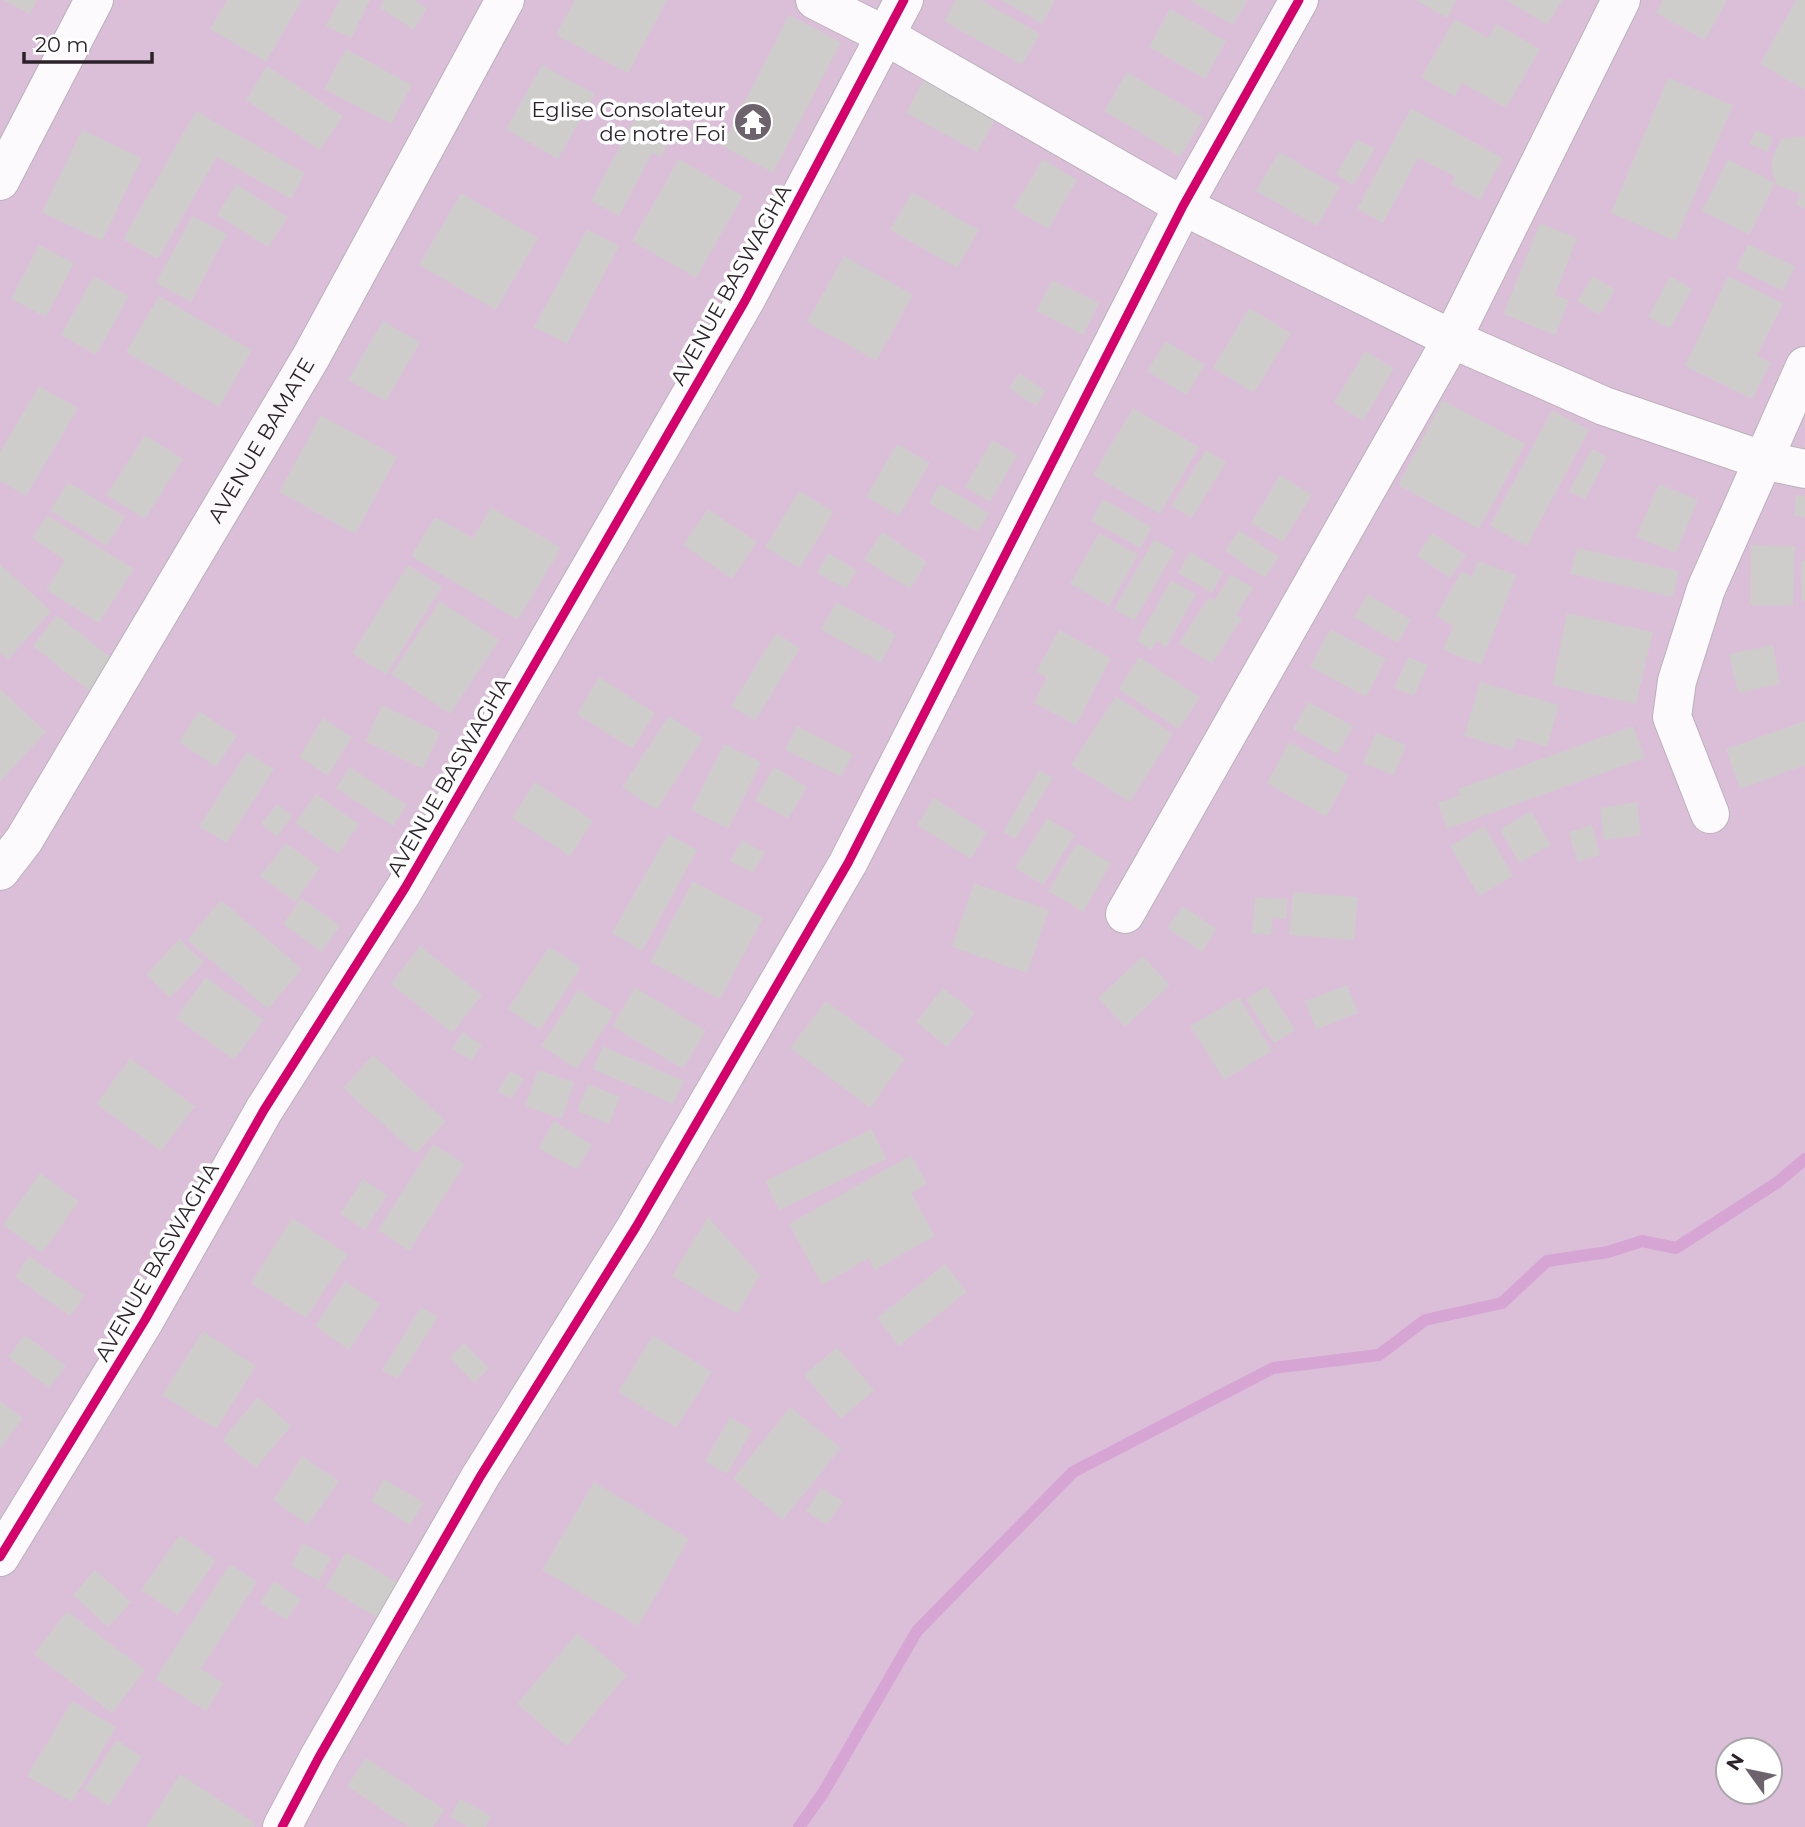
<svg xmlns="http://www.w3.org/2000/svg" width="1805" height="1827" font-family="Montserrat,sans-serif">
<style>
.green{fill:#dbbfd9;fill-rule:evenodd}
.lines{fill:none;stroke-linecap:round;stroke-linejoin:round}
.stream{stroke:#d6a5d4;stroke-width:12}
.building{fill:#cfcccc}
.street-casing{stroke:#bab1ba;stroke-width:40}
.street{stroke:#fcfafc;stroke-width:38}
.cycleway-casing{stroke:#fff;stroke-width:13}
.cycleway{stroke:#d6006c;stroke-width:9}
.labels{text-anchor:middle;stroke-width:7;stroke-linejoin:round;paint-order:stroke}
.poi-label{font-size:21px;fill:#2b222a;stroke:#fff;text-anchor:end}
.street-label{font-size:21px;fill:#2b222a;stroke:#fff}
</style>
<rect width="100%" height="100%" fill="#e8dce8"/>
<path class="green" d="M0,0H1805V1827H0ZM1728,1750H1770V1792H1728Z"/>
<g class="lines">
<path class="stream" d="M799,1827L823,1793L917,1631L1073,1472L1273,1368L1379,1355L1425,1320L1502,1303L1547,1261L1608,1252L1642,1241L1676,1248L1778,1182L1805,1159"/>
</g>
<path class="building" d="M3,0H37L30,14Z
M227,0H302L266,62L210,29Z
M339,0H370L351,38L326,26Z
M384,0H414L427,8L414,30L380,8Z
M575,0H667L628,73L556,35Z
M956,0H981L1040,34L1022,65L944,21Z
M1001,0H1055L1042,24Z
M1189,0H1248L1233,25Z
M1415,0H1457L1447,18Z
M1506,0H1563L1547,25Z
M1663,0H1727L1705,40L1656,13Z
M1796,0H1805V90L1760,64Z
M1170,9L1226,41L1205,79L1149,47Z
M789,15L841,42L773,173L722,146Z
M1455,19L1488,38L1496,24L1540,49L1506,108L1462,83L1455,97L1421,77Z
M346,49L412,85L391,124L324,89Z
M542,65L595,94L558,159L506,129Z
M267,66L343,116L320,150L246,100Z
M1127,72L1204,118L1180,157L1104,111Z
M1668,78L1733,105L1675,241L1611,213Z
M924,79L996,118L977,152L906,113Z
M1411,108L1503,158L1480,200L1451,184L1455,177L1418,158L1383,223L1357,209Z
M639,110L675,130L661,157L652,153L619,216L591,201Z
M196,111L305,173L291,199L217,157L158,259L123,239Z
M82,130L142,158L102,241L42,212Z
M1756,130L1773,138L1767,152L1749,144Z
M1802,136L1805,137V209L1796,205L1801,194L1777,185L1772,172V159L1781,139Z
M1357,139L1375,149L1353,185L1336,174Z
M1279,152L1340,187L1317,226L1256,191Z
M679,159L743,196L696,278L632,241Z
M1043,159L1077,180L1048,229L1013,208Z
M1728,159L1775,183L1749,235L1702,211Z
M236,184L288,217L268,247L217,215Z
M912,192L979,230L957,268L890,230Z
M461,193L538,238L496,310L419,265Z
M192,216L227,234L191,302L156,283Z
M1540,223L1577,238L1555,295L1569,300L1555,335L1503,314Z
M587,229L619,246L567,344L534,327Z
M1748,244L1795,267L1783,291L1736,268Z
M39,245L74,263L46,317L11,299Z
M844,256L913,295L876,361L807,322Z
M94,276L129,296L96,355L61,335Z
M1593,276L1615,290L1600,315L1577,301Z
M1670,276L1692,289L1670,329L1648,317Z
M1728,276L1783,303L1757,356L1771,362L1752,399L1685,366Z
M1052,280L1099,303L1083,335L1036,311Z
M159,296L252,350L219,407L126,352Z
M1249,308L1291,333L1254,393L1213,368Z
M383,321L420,342L386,401L348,380Z
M1166,341L1205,365L1186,395L1147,371Z
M1365,351L1394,368L1363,421L1334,403Z
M1019,373L1046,391L1036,406L1009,388Z
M39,386L78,408L26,496L0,481V452Z
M1443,400L1525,444L1479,529L1398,485Z
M1133,408L1199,447L1160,514L1093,475Z
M1552,410L1589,430L1527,546L1490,526Z
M321,415L397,457L355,534L279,492Z
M145,435L183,459L145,519L106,495Z
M992,440L1017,455L990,502L965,487Z
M897,444L930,463L899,516L866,497Z
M1592,449L1607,457L1585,500L1569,491Z
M1206,450L1226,462L1192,518L1171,506Z
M1280,475L1312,495L1283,542L1251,523Z
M68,482L125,517L107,546L50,510Z
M940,484L989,513L978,532L929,503Z
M1659,484L1698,500L1676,553L1636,537Z
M799,491L834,512L800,568L765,547Z
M1796,495L1805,496V517L1794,516Z
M1103,499L1152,527L1140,548L1091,521Z
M491,507L561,548L518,620L411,556L435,517L473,538Z
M708,509L757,542L732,579L683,545Z
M47,515L134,569L99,623L46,590L65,560L32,538Z
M1239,530L1279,557L1265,578L1225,551Z
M882,532L927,562L910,589L864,560Z
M1099,533L1138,555L1109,606L1070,584Z
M1432,533L1466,555L1450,578L1417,556Z
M1154,539L1175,551L1134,621L1114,609Z
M1751,545L1795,546L1793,606L1750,605Z
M1577,548L1679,571L1673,597L1570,574Z
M1190,552L1224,572L1212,593L1178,573Z
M828,553L857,570L846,589L817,573Z
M1478,561L1516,575L1481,665L1443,650L1453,626L1436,616L1462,571L1472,577Z
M1801,561H1805V601H1802Z
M0,564L51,611L8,660L0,653Z
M408,565L442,587L386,675L352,653Z
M1231,574L1253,588L1236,615L1242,618L1212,664L1179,643L1209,597L1214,601Z
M1171,580L1196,594L1166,647L1157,641L1151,650L1137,641Z
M1368,594L1411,620L1398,643L1354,617Z
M440,601L499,640L450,714L391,674Z
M836,602L896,634L881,663L821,630Z
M1567,613L1653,632L1636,704L1552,685Z
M57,615L114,660L89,691L33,646Z
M1330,629L1386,659L1366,697L1310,667Z
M1059,630L1111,658L1076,725L1034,703L1047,677L1036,672Z
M776,633L800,648L755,721L731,706Z
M1773,645L1780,684L1738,693L1729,654Z
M1139,657L1200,697L1179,729L1118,689Z
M1408,657L1428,665L1414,696L1394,688Z
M599,677L655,713L632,749L577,714Z
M1480,682L1559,705L1547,747L1517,738L1513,750L1464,736Z
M0,689L46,732L0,782Z
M1116,696L1173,734L1130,802L1071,765Z
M1308,702L1353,726L1337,754L1293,729Z
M382,705L440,733L423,769L365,741Z
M199,711L237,736L216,767L179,742Z
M669,716L703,738L657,810L622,787Z
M323,718L352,737L328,776L299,757Z
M1805,721V765L1740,789L1726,749Z
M797,726L853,754L841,777L785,750Z
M1633,726L1645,758L1447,829L1438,803L1460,795L1458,789Z
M1376,732L1406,745L1394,775L1363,763Z
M1289,742L1349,775L1326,817L1267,783Z
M724,744L761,762L728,829L691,810Z
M247,752L274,769L226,843L199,826Z
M350,767L407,805L393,826L336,788Z
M774,767L807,787L788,819L755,800Z
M1039,770L1053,778L1016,839L1003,832Z
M535,782L593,821L570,856L512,818Z
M316,794L359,824L339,854L295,823Z
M934,798L987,832L971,859L917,825Z
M1637,802L1641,835L1604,840L1600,808Z
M277,804L292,816L277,837L261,824Z
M1531,811L1551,845L1519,863L1500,829Z
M1047,818L1075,835L1043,885L1015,868Z
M1592,825L1600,855L1577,862L1569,832Z
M1484,826L1513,876L1479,896L1450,846Z
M668,834L697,850L642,951L612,933Z
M742,840L765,853L752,873L730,861Z
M286,843L320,868L295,902L260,876Z
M1077,843L1111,863L1083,912L1048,891Z
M693,881L763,918L720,999L650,962Z
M974,883L1049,910L1027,973L952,947Z
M1293,892L1358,897L1354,940L1289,935Z
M1255,897L1288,899L1286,919L1273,918L1271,935L1252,934Z
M301,898L340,926L321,952L283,924Z
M221,900L302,969L268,1009L187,940Z
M1183,906L1217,929L1202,952L1167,928Z
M179,939L204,962L170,998L146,975Z
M420,946L482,995L452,1033L391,984Z
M549,947L581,967L540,1030L508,1009Z
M1143,956L1170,985L1125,1027L1098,998Z
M206,977L264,1020L234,1060L176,1018Z
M1347,985L1358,1013L1316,1030L1305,1001Z
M1267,986L1295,1030L1274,1043L1246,999Z
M635,987L706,1031L683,1069L612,1026Z
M943,988L975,1013L947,1047L916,1022Z
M578,990L614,1013L577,1069L541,1046Z
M1239,997L1272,1051L1224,1080L1190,1026Z
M826,1001L905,1059L870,1108L790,1048Z
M463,1032L482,1045L471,1061L452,1049Z
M603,1046L684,1081L673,1104L593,1069Z
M373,1055L446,1121L416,1154L343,1088Z
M130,1058L195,1106L161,1151L96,1104Z
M538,1070L574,1082L562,1119L525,1106Z
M510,1071L524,1079L511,1099L497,1091Z
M588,1084L620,1097L609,1124L577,1111Z
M554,1121L592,1145L577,1170L539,1148Z
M872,1129L886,1159L779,1210L765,1181Z
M433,1144L465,1164L409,1251L378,1230Z
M911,1155L927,1184L911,1193L935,1236L875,1270L869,1258L822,1285L789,1224Z
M40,1173L79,1201L42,1253L3,1225Z
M363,1179L387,1195L365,1230L340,1214Z
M708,1217L760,1275L737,1314L672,1276Z
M292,1218L348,1254L306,1318L251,1283Z
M29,1256L85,1295L70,1316L15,1277Z
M945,1264L967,1292L899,1346L877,1318Z
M345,1281L380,1304L349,1350L315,1326Z
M421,1307L438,1317L398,1379L382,1370Z
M203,1331L256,1366L216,1429L162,1395Z
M25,1335L66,1366L49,1388L8,1357Z
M653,1335L712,1372L676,1428L618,1392Z
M464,1343L489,1368L474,1383L449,1358Z
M837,1347L874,1390L841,1419L804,1375Z
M258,1397L291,1426L256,1468L222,1440Z
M0,1401L23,1418L0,1449Z
M790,1407L841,1448L783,1520L733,1479Z
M730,1417L752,1430L727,1474L705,1461Z
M302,1456L339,1481L308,1525L273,1500Z
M384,1479L424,1503L410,1525L371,1501Z
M594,1482L689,1539L638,1626L542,1570Z
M821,1488L843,1501L827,1525L806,1511Z
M180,1535L216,1560L178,1615L141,1590Z
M303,1543L331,1558L319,1581L291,1566Z
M346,1552L398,1583L378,1618L326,1587Z
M230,1564L257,1582L201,1669L224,1683L206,1711L155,1679Z
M95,1570L131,1602L108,1627L73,1595Z
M274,1581L301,1599L287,1620L260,1603Z
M67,1611L145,1670L112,1713L34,1654Z
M577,1633L627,1675L567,1746L517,1704Z
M72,1701L116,1727L72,1802L27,1776Z
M117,1740L142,1757L109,1806L84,1789Z
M366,1758L445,1810L433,1827H408L347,1786Z
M180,1774L256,1824L254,1827H146Z
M460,1799L491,1816L486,1827H468L450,1817Z"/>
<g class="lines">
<defs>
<g id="street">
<path d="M815,0L886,36L1183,206L1452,339L1604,406L1762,460L1805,469"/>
<path d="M0,181L94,0"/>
<path d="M1710,814L1672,717L1677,681L1706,589L1805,366"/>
<path id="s1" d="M0,871L24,840L311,357L505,0"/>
<path d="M1125,914L1452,339L1621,0"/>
<path d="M0,1557L145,1320L264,1110L405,888L745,301L904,0"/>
<path d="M282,1827L319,1757L480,1477L636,1227L848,863L1183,206L1299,0"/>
</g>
</defs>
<use href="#street" class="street-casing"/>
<use href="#street" class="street"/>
<defs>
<path id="cycleway" d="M0,1557L145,1320L264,1110L405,888L745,301L904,0
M282,1827L319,1757L480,1477L636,1227L848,863L1183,206L1299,0"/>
</defs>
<use href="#cycleway" class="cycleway-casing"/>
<use href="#cycleway" class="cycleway"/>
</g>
<defs>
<symbol id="temple-disc" viewBox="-11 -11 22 22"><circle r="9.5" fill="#6d636c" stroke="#fff"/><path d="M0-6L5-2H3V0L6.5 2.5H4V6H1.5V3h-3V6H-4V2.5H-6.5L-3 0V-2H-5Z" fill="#fff"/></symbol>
</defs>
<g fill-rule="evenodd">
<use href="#temple-disc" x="731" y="100" width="44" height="44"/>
</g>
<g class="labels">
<g class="poi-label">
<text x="726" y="117">Eglise Consolateur<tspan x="726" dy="24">de notre Foi</tspan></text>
</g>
<g class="street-label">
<text transform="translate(731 285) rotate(-61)" y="7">AVENUE BASWAGHA</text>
<text dy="7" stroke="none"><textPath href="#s1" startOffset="504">AVENUE BAMATE</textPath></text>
<text transform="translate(449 777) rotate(-60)" y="7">AVENUE BASWAGHA</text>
<text transform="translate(157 1262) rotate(-60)" y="7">AVENUE BASWAGHA</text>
</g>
</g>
<g transform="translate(1749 1771) rotate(303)"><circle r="33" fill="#ffffff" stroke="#aaa7aa" stroke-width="2"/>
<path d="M0-5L12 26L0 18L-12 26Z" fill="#6d636c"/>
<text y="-10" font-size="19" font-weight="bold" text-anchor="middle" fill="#2b222a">N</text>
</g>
<path d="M24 52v10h128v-10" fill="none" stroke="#2b222a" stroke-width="3.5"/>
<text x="35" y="52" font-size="21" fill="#2b222a" stroke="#ffffff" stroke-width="5" paint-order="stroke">20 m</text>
</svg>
